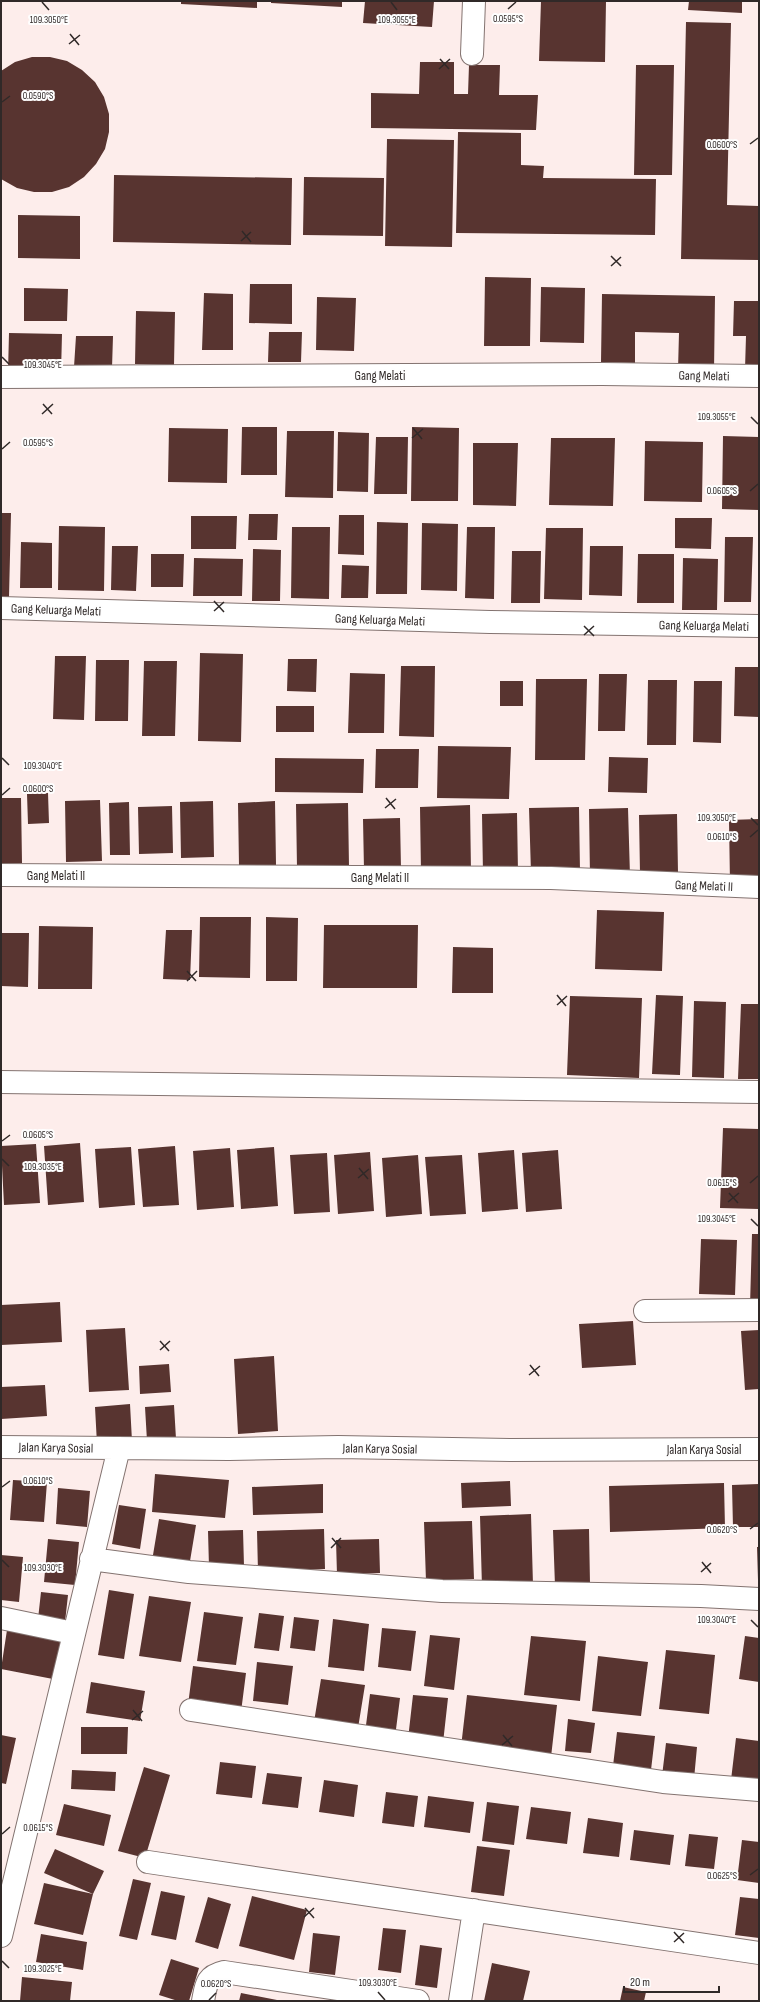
<svg xmlns="http://www.w3.org/2000/svg" width="760" height="2002" font-family="'Sofia Sans Condensed',sans-serif">
<style>
.building{fill:#583430}
.lines{fill:none;stroke-linecap:round;stroke-linejoin:round}
.minor-casing{stroke:#837370;stroke-width:24}
.minor{stroke:#fff;stroke-width:22}
.ticks{fill:none;stroke:#302928;stroke-width:1.5}
.labels{text-anchor:middle;stroke-width:4;stroke-linejoin:round;paint-order:stroke}
.street-label{font-size:13px;fill:#302928;stroke:#fefefe}
.ticks-label{font-size:10px;text-anchor:middle;fill:#302928;stroke:#fefefe;stroke-width:4;stroke-linejoin:round;paint-order:stroke}
</style>
<rect width="100%" height="100%" fill="#fdedeb"/>
<path class="building" d="M181,1H257V8L181,4Z
M271,1H342V7L271,3Z
M365,1H434L432,27L363,23Z
M541,1H606L605,62L539,61Z
M689,1H742V13L688,10Z
M686,22L731,23L727,205L759,206V260L681,259Z
M32,57H50L67,61L82,70L95,82L104,97L109,114V132L105,149L96,164L84,177L69,187L52,192H34L17,188L1,179V71L15,62Z
M420,62H454V94H468L469,65H500L499,95H538L536,130L371,128V93L419,94Z
M636,65H674L672,175H634Z
M458,132L521,133V165L544,166L543,178L656,179L655,235L456,233Z
M387,139L454,140L452,247L385,246Z
M114,175L292,178L291,245L113,242Z
M304,177L384,178L383,236L303,235Z
M18,215L80,216V259L18,258Z
M485,277L531,278L530,346H484Z
M250,284H292V324L249,323Z
M541,287L585,288L584,343L540,342Z
M24,288L68,289L67,321H24Z
M204,293L233,294V350H202Z
M602,294L715,296L714,371L678,370L679,333L635,332V363L601,362Z
M317,297L356,298L354,351L316,350Z
M734,301H759V369H745L746,336H733Z
M136,311L175,312L174,365L135,364Z
M269,332H302L301,362H268Z
M9,333L62,334L61,373L8,372Z
M76,336H113L112,368L74,367Z
M242,427H277V475H241Z
M412,427L459,428L458,501H411Z
M169,428L228,429L227,483L168,482Z
M287,431H334L333,498L285,497Z
M338,432L369,433L368,492L337,491Z
M723,436L759,437V510L722,509Z
M376,437H408L407,494H374Z
M551,438H615L613,506L549,505Z
M645,441L703,442L702,502L644,501Z
M473,443H518L516,506L473,505Z
M1,513H11L9,597H1Z
M249,514H278L277,540H248Z
M339,515H364V555L338,554Z
M191,516H237L236,549H191Z
M675,518H712L711,549L675,548Z
M377,522L408,523L407,594H376Z
M422,523L458,524L457,591L421,590Z
M59,526L105,527L104,591L58,590Z
M292,527H330L329,599L291,598Z
M467,527H495L494,599L465,598Z
M546,528H583L582,600L544,599Z
M725,537H753L751,602H724Z
M21,542L52,543V588H20Z
M112,546H138L136,591L111,590Z
M590,546H623L622,596L589,595Z
M253,549L281,550L280,601H252Z
M512,551H541L540,603H511Z
M151,554H184L183,587H151Z
M638,554H674V603H637Z
M194,558L243,559L242,596H193Z
M683,558L718,559L717,610H682Z
M342,565L369,566L368,598H341Z
M200,653L243,654L241,742L198,741Z
M55,656H86L84,720L53,719Z
M288,659H317L316,692L287,691Z
M96,660H129L128,721H95Z
M144,661H177L175,736H142Z
M401,666H435L434,737L399,736Z
M735,667H759V717L734,716Z
M350,673L385,674L384,733H348Z
M599,674H627L625,731H598Z
M536,679H587L585,760H535Z
M648,680H677L676,745H647Z
M500,681H523V706H500Z
M694,681H722L721,743L693,742Z
M276,706H314V732H276Z
M438,746L511,747L509,799L437,798Z
M376,749H419L418,788H375Z
M609,757L648,758L647,793L608,792Z
M275,758L364,759L363,793L275,792Z
M48,793L49,823L28,824L27,794Z
M1,798H21L22,863H1Z
M100,800L102,861L66,862L65,801Z
M213,801L214,857L181,858L180,802Z
M275,801L276,865L239,866L238,803Z
M129,802L130,855H110L109,803Z
M348,803L349,867L297,868L296,804Z
M470,805L471,872L421,873L420,807Z
M172,806L173,853L139,854L138,807Z
M579,807L580,872L531,873L529,808Z
M628,808L630,876L590,877L589,809Z
M517,813L518,873L483,874L482,814Z
M677,814L678,873L640,874L639,815Z
M400,818L401,869L364,870L363,819Z
M759,819V884H730L729,820Z
M597,910L664,912L662,971L595,969Z
M200,917H251L250,978L199,977Z
M266,917L298,918L297,981H266Z
M324,925H418L417,988H323Z
M39,926L93,927L92,989H38Z
M166,930H192L190,980L163,979Z
M1,933H29L28,987L1,986Z
M453,947L493,948V993H452Z
M656,995L683,996L680,1075L652,1074Z
M570,996L642,998L639,1078L567,1075Z
M694,1001L726,1002L724,1078L692,1077Z
M741,1004H759V1079H738Z
M723,1128L759,1129V1209L720,1208Z
M80,1143L84,1202L48,1205L44,1146Z
M36,1144L40,1203L4,1205L1,1146Z
M175,1146L179,1205L143,1207L138,1149Z
M131,1147L135,1205L99,1208L95,1149Z
M274,1147L278,1206L241,1209L237,1150Z
M230,1148L234,1207L197,1210L193,1151Z
M514,1150L518,1209L482,1212L478,1153Z
M558,1150L562,1209L526,1212L522,1153Z
M370,1152L374,1211L338,1214L334,1155Z
M327,1153L330,1212L294,1214L290,1155Z
M418,1155L422,1214L386,1217L382,1158Z
M462,1155L466,1214L430,1216L425,1157Z
M752,1234H759V1306H750Z
M701,1239L737,1240L735,1295L699,1294Z
M60,1302L62,1342L1,1345V1305Z
M633,1321L636,1365L582,1368L579,1324Z
M125,1328L129,1390L89,1392L86,1330Z
M759,1330V1389L745,1390L741,1331Z
M274,1356L278,1431L238,1434L234,1359Z
M169,1364L171,1392L140,1394L139,1366Z
M45,1385L47,1416L1,1419V1387Z
M130,1404L132,1441L97,1444L95,1407Z
M174,1405L176,1439L147,1441L145,1407Z
M155,1474L229,1480L225,1518L152,1512Z
M13,1480L47,1482L44,1522L10,1520Z
M510,1481L511,1506L462,1508L461,1483Z
M724,1483L725,1528L610,1532L609,1486Z
M323,1484V1513L253,1515L252,1487Z
M759,1484V1527H733L732,1485Z
M58,1488L90,1491L87,1527L56,1524Z
M119,1505L146,1509L140,1549L112,1544Z
M531,1514L533,1585L482,1587L480,1516Z
M159,1519L196,1525L189,1567L152,1561Z
M472,1521L474,1579L426,1581L424,1522Z
M324,1529L325,1569L258,1572L257,1531Z
M589,1529L590,1584L555,1586L553,1530Z
M243,1530L244,1566L209,1567L208,1531Z
M48,1539L79,1542L75,1585L44,1582Z
M379,1539L380,1573L337,1575L336,1540Z
M757,1547H759V1580H758Z
M1,1555L23,1557L19,1602L1,1600Z
M109,1590L134,1594L124,1659L98,1655Z
M41,1592L68,1595L65,1622L38,1619Z
M149,1596L191,1602L181,1662L139,1656Z
M204,1612L243,1617L236,1665L197,1661Z
M259,1613L284,1616L279,1651L254,1648Z
M294,1617L319,1620L315,1651L290,1648Z
M333,1619L369,1624L364,1671L328,1667Z
M382,1628L416,1631L411,1671L378,1667Z
M7,1630L61,1641L53,1679L1,1669Z
M430,1635L460,1638L454,1690L424,1686Z
M531,1636L586,1641L580,1701L524,1695Z
M745,1636L759,1638V1682L739,1679Z
M666,1650L715,1655L709,1714L659,1709Z
M598,1656L648,1662L641,1716L592,1711Z
M257,1662L293,1666L288,1705L253,1701Z
M193,1666L246,1673L241,1712L188,1705Z
M321,1679L365,1685L358,1728L314,1722Z
M91,1682L145,1691L140,1721L86,1713Z
M370,1694L400,1698L395,1737L365,1733Z
M413,1695L448,1698L443,1743L408,1739Z
M467,1695L557,1705L551,1757L461,1747Z
M568,1719L595,1723L591,1753L565,1751Z
M81,1727H128L127,1754H81Z
M617,1732L655,1736L651,1770L613,1766Z
M1,1735L16,1738L6,1784L1,1783Z
M736,1738L759,1741V1783L731,1780Z
M666,1743L697,1747L694,1779L662,1776Z
M220,1762L256,1766L252,1798L216,1794Z
M144,1767L170,1775L145,1858L118,1851Z
M72,1770L116,1772L115,1791L71,1789Z
M267,1773L302,1777L298,1808L262,1804Z
M324,1780L358,1785L354,1817L319,1812Z
M386,1792L418,1796L414,1827L382,1823Z
M428,1796L474,1802L470,1833L424,1827Z
M487,1802L519,1806L514,1845L482,1841Z
M64,1804L111,1815L104,1846L56,1835Z
M531,1807L571,1812L567,1844L526,1839Z
M588,1818L623,1823L619,1857L583,1853Z
M634,1830L674,1835L670,1865L630,1860Z
M689,1834L718,1837L714,1869L685,1866Z
M742,1840L759,1842V1883L737,1880Z
M477,1846L510,1850L504,1896L471,1892Z
M55,1849L104,1871L93,1894L44,1873Z
M133,1879L151,1883L137,1940L119,1936Z
M44,1883L93,1894L83,1935L34,1924Z
M161,1891L185,1896L176,1940L151,1935Z
M252,1896L307,1910L294,1960L239,1946Z
M208,1897L231,1904L218,1949L195,1942Z
M740,1897L759,1899V1938L735,1935Z
M383,1928L406,1930L401,1973L378,1970Z
M313,1933L340,1936L335,1975L309,1972Z
M41,1934L87,1942L83,1970L36,1962Z
M420,1945L442,1948L437,1988L415,1985Z
M171,1959L199,1968L189,2001H178L159,1995Z
M492,1963L530,1971L523,2001H484Z
M22,1977L72,1982L70,2001H20Z
M623,1987L646,1992L644,2001H620Z
M241,1993L277,2000V2001H239Z"/>
<g class="lines">
<defs>
<path id="minor" d="M472,54L474,1
M1,377L602,374L759,376
M1,608L490,622L759,626
M1,875L551,878L759,887
M1,1082L759,1092
M645,1311L759,1310
M1,1447L229,1449L338,1447L511,1450L759,1449
M91,1559L189,1572L442,1591L701,1596L759,1599
M1,1618L73,1633
M191,1710L663,1782L759,1790
M148,1862L759,1953
M1,1936L119,1448
M203,2001C206,1985 206,1976 224,1972L418,2001
M460,2001L474,1910"/>
</defs>
<use href="#minor" class="minor-casing"/>
<use href="#minor" class="minor"/>
</g>
<path class="ticks" d="M42,2L49,10M391,2L397,10M508,9L516,2M70,34L79,45M69,44L80,35M440,59L449,69M439,69L450,59M2,102L10,96M750,144L758,138M242,231L251,242M241,241L251,232M611,256L621,266M611,266L621,257M2,357L9,364M43,404L52,414M42,414L53,404M751,417L758,424M413,428L422,439M412,438L423,429M2,449L10,442M750,491L758,484M214,601L224,612M214,611L224,602M584,626L594,636M584,635L594,626M2,758L9,765M2,795L10,788M386,798L395,809M385,808L396,799M751,818L758,825M750,837L758,830M187,971L196,981M187,981L197,971M557,995L566,1006M557,1005L567,996M2,1141L10,1135M2,1159L9,1166M359,1168L368,1179M358,1178L369,1169M750,1183L758,1176M729,1193L738,1203M728,1202L739,1193M751,1219L758,1226M160,1341L169,1351M160,1350L170,1341M530,1365L539,1376M529,1375L540,1366M2,1487L10,1481M750,1529L758,1523M332,1538L341,1548M331,1548L341,1538M2,1560L9,1567M702,1562L711,1573M701,1572L711,1563M751,1620L758,1627M133,1710L142,1721M132,1720L143,1711M503,1735L512,1746M502,1745L513,1736M2,1834L10,1827M750,1875L758,1869M305,1908L314,1918M304,1917L314,1908M674,1932L684,1943M674,1942L684,1933M2,1961L9,1968M378,1992L385,2000M209,2000L216,1993"/>
<g class="labels">
<g class="street-label">
<text x="380" y="380">Gang Melati</text>
<text transform="translate(704 375) rotate(1)" y="5">Gang Melati</text>
<text transform="translate(56 609) rotate(2)" y="5">Gang Keluarga Melati</text>
<text transform="translate(380 619) rotate(2)" y="5">Gang Keluarga Melati</text>
<text transform="translate(704 625) rotate(1)" y="5">Gang Keluarga Melati</text>
<text x="56" y="880">Gang Melati II</text>
<text x="380" y="882">Gang Melati II</text>
<text transform="translate(704 885) rotate(2)" y="5">Gang Melati II</text>
<text transform="translate(56 1447) rotate(1)" y="5">Jalan Karya Sosial</text>
<text transform="translate(380 1448) rotate(1)" y="5">Jalan Karya Sosial</text>
<text x="704" y="1454">Jalan Karya Sosial</text>
</g>
</g>
<g class="ticks-label">
<text x="508" y="22">0.0595°S</text>
<text x="49" y="23">109.3050°E</text>
<text x="397" y="23">109.3055°E</text>
<text x="38" y="99">0.0590°S</text>
<text x="722" y="148">0.0600°S</text>
<text x="43" y="368">109.3045°E</text>
<text x="717" y="420">109.3055°E</text>
<text x="38" y="446">0.0595°S</text>
<text x="722" y="494">0.0605°S</text>
<text x="43" y="769">109.3040°E</text>
<text x="38" y="792">0.0600°S</text>
<text x="717" y="821">109.3050°E</text>
<text x="722" y="840">0.0610°S</text>
<text x="38" y="1138">0.0605°S</text>
<text x="43" y="1170">109.3035°E</text>
<text x="722" y="1186">0.0615°S</text>
<text x="717" y="1222">109.3045°E</text>
<text x="38" y="1484">0.0610°S</text>
<text x="722" y="1533">0.0620°S</text>
<text x="43" y="1571">109.3030°E</text>
<text x="717" y="1623">109.3040°E</text>
<text x="38" y="1831">0.0615°S</text>
<text x="722" y="1879">0.0625°S</text>
<text x="43" y="1972">109.3025°E</text>
<text x="378" y="1986">109.3030°E</text>
<text x="216" y="1987">0.0620°S</text>
</g>
<rect width="760" height="2002" fill="none" stroke="#302928" stroke-width="4"/>
<path d="M624 1986v6h95v-6" fill="none" stroke="#302928" stroke-width="2"/>
<text x="630" y="1986" font-size="12" fill="#302928" stroke="#fefefe" stroke-width="3" paint-order="stroke">20 m</text>
</svg>
